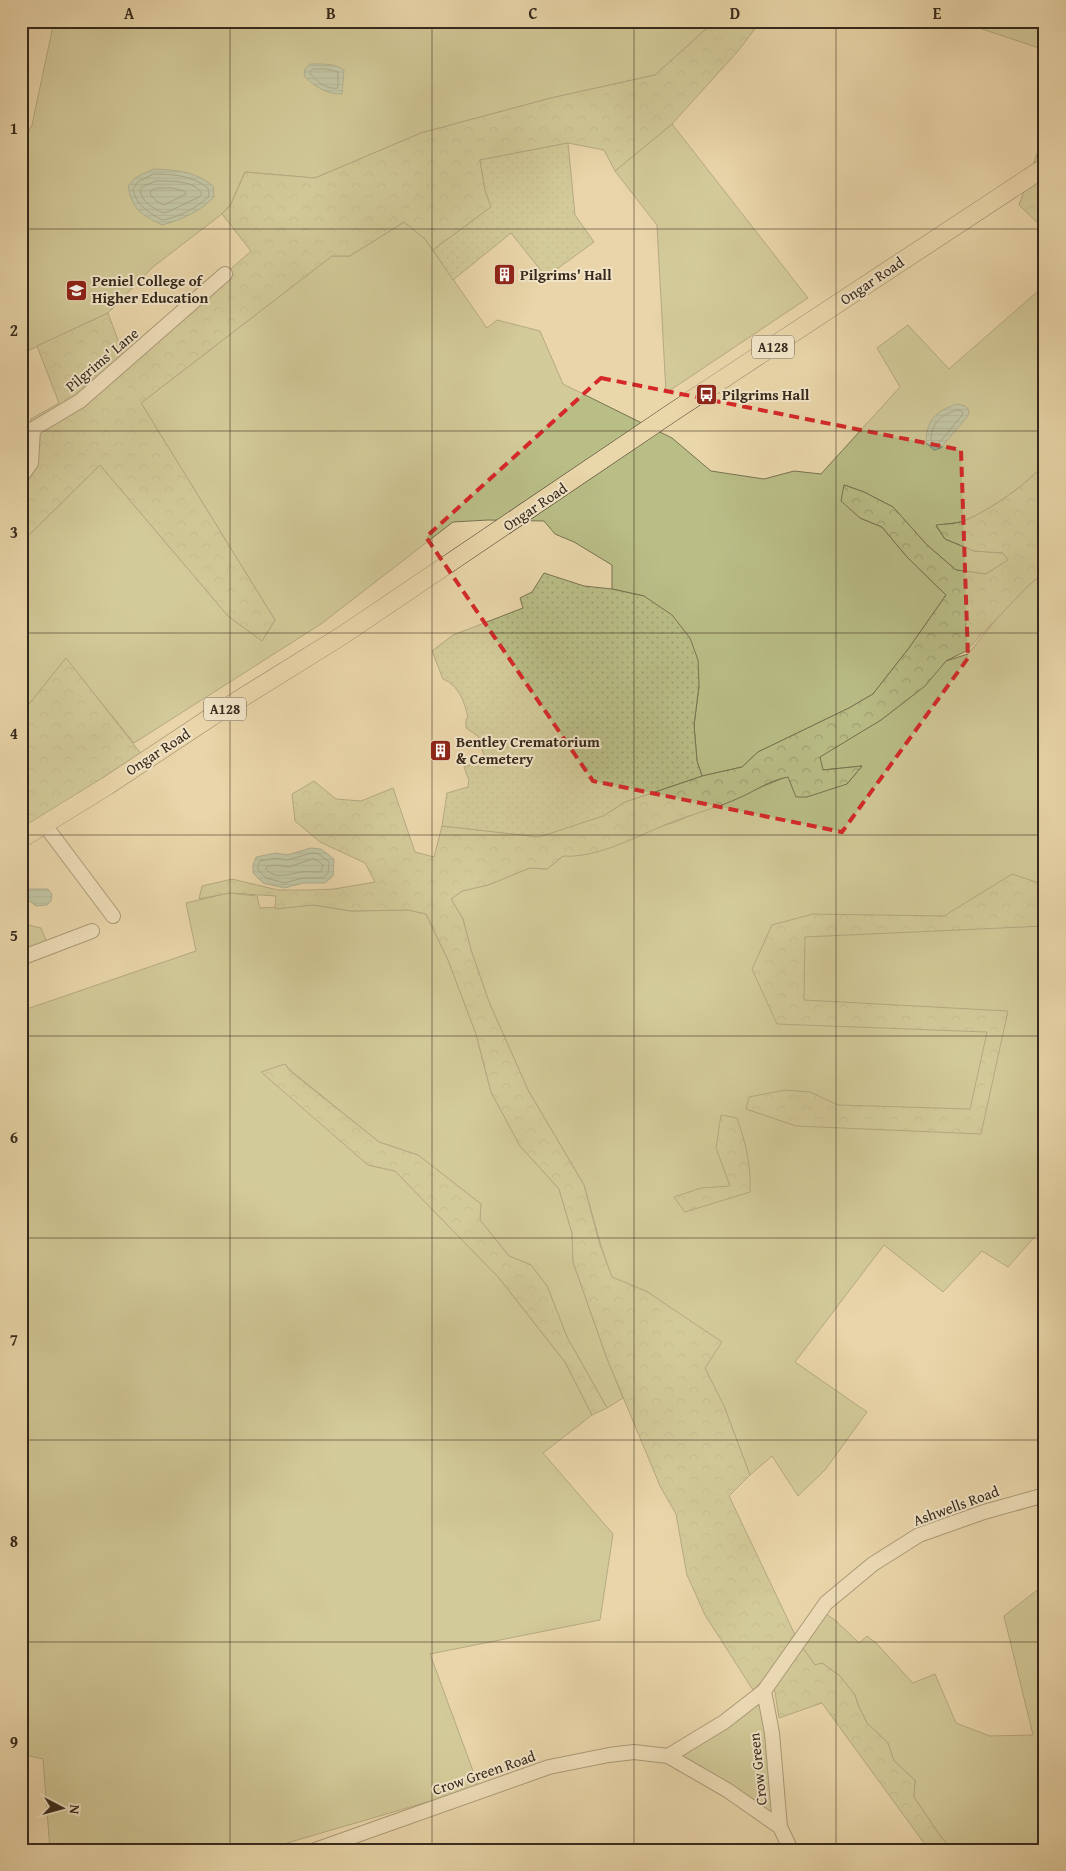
<svg xmlns="http://www.w3.org/2000/svg" width="1066" height="1871" font-family="'Gentium Book Plus',serif">
<style>
.grass{fill:#b9bd86;stroke:#787352}
.forest{fill:url(#forest-crowns);stroke:#787352}
.garden{fill:url(#garden-dots);stroke:#787352}
.water{fill:url(#water-rules);stroke:#717f6f}
.lines{fill:none;stroke-linecap:round;stroke-linejoin:round}
.shore{stroke:#677161;stroke-width:1}
.minor-casing{stroke:#635440;stroke-width:16}
.major-casing{stroke:#36291d;stroke-width:19}
.minor{stroke:#f1e4c7;stroke-width:14}
.major{stroke:#e9d6a9;stroke-width:18}
.marked{fill:none;stroke:#d62828;stroke-width:4;stroke-dasharray:10 6;stroke-linejoin:round}
.grid{fill:none;stroke:#36291d;stroke-width:1;stroke-opacity:0.55}
.labels{text-anchor:middle;stroke-width:4;stroke-linejoin:round;paint-order:stroke}
.shield{fill:#f1e4c7;stroke:#6e6150;stroke-width:1}
.shield-label{font-size:14px;font-weight:bold;fill:#36291d}
.poi-label{font-size:15px;font-weight:bold;fill:#36291d;stroke:#f1e4c7;text-anchor:start}
.street-label{font-size:15px;fill:#36291d;stroke:#f1e4c7}
.neatline{fill:none;stroke:#36291d;stroke-width:2}
.grid-label{font-size:16px;text-anchor:middle;font-weight:bold;fill:#36291d}
</style>
<defs>
<pattern id="forest-crowns" width="20" height="18" patternUnits="userSpaceOnUse" patternTransform="scale(1.25)"><rect width="20" height="18" fill="#b9bd86"/><path d="M2 6a3 3 0 1 1 6 0M12 15a3 3 0 1 1 6 0" fill="none" stroke="#a0a273"/></pattern>
<pattern id="garden-dots" width="8" height="8" patternUnits="userSpaceOnUse" patternTransform="scale(1.25)"><rect width="8" height="8" fill="#b9bd86"/><path d="M2 2h.1M6 6h.1" fill="none" stroke="#a0a273" stroke-width="1.8" stroke-linecap="round"/></pattern>
<pattern id="water-rules" width="6" height="5" patternUnits="userSpaceOnUse" patternTransform="scale(1.25)"><rect width="6" height="5" fill="#98b9a5"/><path d="M0 2.5h6" fill="none" stroke="#7d9686"/></pattern>
</defs>
<rect width="100%" height="100%" fill="#e9d6a9"/>
<filter id="stains"><feTurbulence type="fractalNoise" baseFrequency=".004" numOctaves="4"/><feColorMatrix values="0 0 0 0 .2 0 0 0 0 .09 0 0 0 0 .02 0 0 0 .5 -.17"/></filter>
<radialGradient id="worn" r=".72"><stop offset=".6" stop-color="#630" stop-opacity="0"/><stop offset="1" stop-color="#630" stop-opacity=".3"/></radialGradient>
<path class="grass" d="M54,21H715L655,75L551,98L421,133L315,178L245,172L231,204L222,214L153,267L108,313L21,354V147L32,125Z
M958,21H1045V50Z
M672,124L808,298L666,393L657,225L615,171Z
M404,222L425,239L487,328L497,320L540,331L563,384L672,438L711,471L764,479L794,471L821,474L900,387L877,348L908,325L949,369L1045,285V463C1028,484 991,509 967,520C957,524 946,523 936,526L945,539L974,551L1003,553L1009,560L986,574L956,570L927,545L893,507L864,492L844,485L860,518L882,527L907,557L946,595L909,648L873,694L849,708L758,752L742,767L702,776L697,761L694,725L699,686L644,596L612,589V565L574,542L555,534L544,521L488,520L453,522L321,624L134,743L66,659L21,714V545L28,536L100,465L228,616L262,641L275,620L141,403L332,256H350Z
M1045,572V1225L1008,1267L982,1251L943,1292L884,1245L795,1362L867,1412L825,1470L798,1496L772,1456L750,1475L726,1412L705,1368L721,1342L646,1291L613,1281L602,1249L584,1185L528,1090L489,1002L471,950L463,919L451,899L462,891L488,885L530,868L547,869L563,856L675,822L788,776L847,784L862,766L823,770L819,757L881,720L917,692L946,661L968,654L999,616L1028,585Z
M229,893L257,896L260,908L314,905L351,911L408,910L426,914L448,960L476,1034L491,1092L520,1146L559,1189L572,1233L573,1262L606,1356L623,1398L607,1408L567,1337L547,1286L531,1265L509,1256L480,1220L481,1204L418,1155L379,1142L290,1070L285,1064L262,1072L368,1165L395,1171L499,1278L565,1362L592,1415L543,1453L613,1534L600,1620L430,1654L479,1787L263,1850H50L43,1759L21,1754V1011L196,951L186,903Z
M21,923L41,928L49,947L21,958Z
M1045,1584V1850H952L939,1834L914,1797L915,1780L894,1761L888,1743L867,1723L858,1705L855,1695L840,1676L822,1663L815,1665L798,1641L820,1610L835,1620L859,1643L867,1636L876,1643L913,1683L935,1674L956,1723L990,1736L1033,1735L1004,1616Z
M764,1691L780,1827L668,1756Z"/>
<path class="forest" d="M715,21H761L738,51L672,124L615,171L604,150L568,143L480,160L485,190L491,207L433,250L425,239L404,222L350,256H332L141,403L275,620L262,641L228,616L100,465L28,536L21,545V455L26,444L31,419L59,403L37,346L108,313L126,362L251,251L222,214L231,204L245,172L315,178L421,133L551,98L655,75Z
M1045,131V189L1041,192L1045,196V230L1019,205Z
M1045,463V572L1028,586L966,651L946,661L925,686L881,720L820,757L823,770L862,766L847,784L807,797H796L788,777C770,780 755,791 739,798C719,807 700,812 680,819C646,831 600,859 563,856L547,869L530,868L488,885L462,891L451,899L463,919L471,950L489,1002L528,1090L584,1185L599,1242L612,1277L646,1291L722,1342L705,1368L724,1406L750,1475L729,1496L798,1641L815,1665L822,1663L840,1676L855,1695L858,1705L867,1723L888,1743L894,1761L915,1780L914,1797L939,1834L952,1850H929L822,1703L779,1718L774,1686L764,1679L753,1690L705,1615L687,1575L676,1514L660,1486L606,1356L573,1262L572,1233L559,1189L520,1146L491,1092L476,1034L448,960L426,914L408,910L351,911L314,905L275,909L276,896L229,893L199,899L202,886L232,879L278,890H309L334,889L375,882L365,863L320,842L295,821L292,794L314,781L336,799L361,801L393,788L415,852L434,857L442,826L507,833L603,816L625,802L702,776L742,767L758,752L849,708L873,694L909,648L946,595L907,557L882,527L860,518L841,501L844,485L864,492L893,507L927,545L956,570L986,574L1008,560L1003,553L974,551L945,539L936,525C945,524 958,524 966,520C990,510 1029,483 1045,463Z
M66,658L146,760L21,839V714Z
M1012,874L1045,885V926L805,937L804,1000L1008,1011L981,1134L796,1126L746,1109L749,1097L785,1090L810,1092L838,1105L970,1109L987,1032L777,1024L752,969L772,925L813,914L944,916Z
M285,1064L290,1071L379,1142L418,1155L481,1204L480,1220L509,1256L531,1265L547,1286L567,1337L607,1408L592,1415L565,1362L499,1278L395,1171L368,1165L261,1072Z
M721,1115L737,1118C746,1144 751,1164 750,1192L685,1212L674,1197L701,1188L730,1186L716,1148Z"/>
<path class="garden" d="M568,143L575,215L594,242L546,277L511,233L453,280L433,250L491,207L485,190L480,160Z
M544,573L584,586L612,589L644,596L672,615L690,638L698,660L699,686L694,725L697,761L702,776L625,802L603,816L539,837L442,826L447,793L468,787L469,780L464,767L485,759L478,736L466,728V719L468,718C465,703 459,685 443,679L432,651L453,635L523,608L520,598L532,592Z"/>
<path class="water" d="M310,64C322,64 334,63 344,70L342,94C326,94 316,87 304,76L305,69Z
M153,169C177,170 194,171 213,186L214,197C201,211 181,220 162,225C142,215 132,210 128,186L135,178Z
M957,404L965,406L969,410L968,416L941,448L934,450L926,443C926,420 936,411 957,404Z
M311,848L321,849L334,859L333,876L325,883H303L285,888L263,883L253,873V865L256,857L276,853L287,855Z
M21,883L25,885L29,889H48L52,894L51,901L47,905L36,906L28,900L21,905Z"/>
<g class="lines">
<path class="shore" d="M313,69H326L338,72V88C327,90 317,82 310,73Z
M154,174C174,174 193,176 208,188L209,196C199,207 177,218 162,220C148,212 136,205 133,189L138,182Z
M156,181C170,181 195,180 202,194L199,197L170,211L163,213C153,208 142,202 140,190L142,187Z
M158,188H172L184,191L186,194L164,205L156,201L150,194L151,191Z
M957,410L962,411L963,414L939,443L935,444L931,440C931,423 942,414 957,410Z
M312,853L319,854L329,862L328,873L323,878H303L285,883L266,878L258,870V865L260,861L276,858L287,860Z
M313,859L317,860L323,865L321,872C315,872 307,871 301,872C289,874 275,880 266,869L267,866L276,865L288,867Z"/>
<defs>
<path id="minor" d="M21,433L33,429L80,401L225,274
M21,477L31,463L33,429
M44,824L113,916
M21,958L92,931
M764,1691L826,1603L873,1564L919,1535L984,1512L1045,1495
M780,1827L791,1850
M315,1850L549,1767L609,1755L634,1752L668,1756L727,1790L780,1827L772,1733L764,1691L724,1722L668,1756"/>
<path id="major" d="M21,839L107,786L211,717L343,635L673,412L1045,167"/>
</defs>
<use href="#minor" class="minor-casing"/>
<use href="#major" class="major-casing"/>
<use href="#minor" class="minor"/>
<use href="#major" class="major"/>
</g>
<path d="M0 0H1066V1871H0ZM601,378L961,450L968,658L842,832L593,781L426,537Z" fill="#e9d6a9" fill-opacity=".55" fill-rule="evenodd"/>
<path class="marked" d="M601,378L961,450L968,658L842,832L593,781L426,537Z"/>
<path class="grid" d="M230,21V1850M432,21V1850M634,21V1850M836,21V1850M21,229H1045M21,431H1045M21,633H1045M21,835H1045M21,1036H1045M21,1238H1045M21,1440H1045M21,1642H1045"/>
<defs>
<symbol id="building-square" viewBox="-11 -11 22 22"><rect x="-9" y="-9" width="18" height="18" rx="4" fill="#8f2418" stroke="#f1e4c7"/><path d="M-4-6H4V6H1V3H-1V6H-4ZM-2.5-4.3h1.7v1.8h-1.7ZM.8-4.3h1.7v1.8H.8ZM-2.5-1h1.7V.8h-1.7ZM.8-1h1.7V.8H.8Z" fill="#fff"/></symbol>
<symbol id="school-square" viewBox="-11 -11 22 22"><rect x="-9" y="-9" width="18" height="18" rx="4" fill="#8f2418" stroke="#f1e4c7"/><path d="M0-5L7-2L0 1L-7-2ZM-4 1L0 2.5L4 1V4Q0 6-4 4Z" fill="#fff"/></symbol>
<symbol id="bus-square" viewBox="-11 -11 22 22"><rect x="-9" y="-9" width="18" height="18" rx="4" fill="#8f2418" stroke="#f1e4c7"/><path d="M-5-6H5V4H4V6H2V4H-2V6H-4V4H-5ZM-3.5-4V0h7V-4ZM-3.5 1.2v1.5H-2V1.2ZM2 1.2v1.5H3.5V1.2Z" fill="#fff"/></symbol>
</defs>
<g fill-rule="evenodd">
<use href="#building-square" x="492" y="262" width="25" height="25"/>
<use href="#school-square" x="64" y="278" width="25" height="25"/>
<use href="#bus-square" x="694" y="382" width="25" height="25"/>
<use href="#building-square" x="428" y="738" width="25" height="25"/>
</g>
<g class="labels">
<g class="shield">
<rect x="752" y="335.5" width="42" height="23" rx="4"/>
<rect x="204" y="697.5" width="42" height="23" rx="4"/>
</g>
<g class="shield-label">
<text x="773" y="352">A128</text>
<text x="225" y="714">A128</text>
</g>
<g class="poi-label">
<text x="520" y="280">Pilgrims' Hall</text>
<text x="92" y="286">Peniel College of<tspan x="92" dy="17">Higher Education</tspan></text>
<text x="722" y="400">Pilgrims Hall</text>
<text x="456" y="747">Bentley Crematorium<tspan x="456" dy="17">&amp; Cemetery</tspan></text>
</g>
<g class="street-label">
<text transform="translate(872 281) rotate(-34)" y="5">Ongar Road</text>
<text transform="translate(102 360) rotate(-40)" y="5">Pilgrims' Lane</text>
<text transform="translate(535 507) rotate(-34)" y="5">Ongar Road</text>
<text transform="translate(158 752) rotate(-33)" y="5">Ongar Road</text>
<text transform="translate(956 1506) rotate(-20)" y="5">Ashwells Road</text>
<text transform="translate(758 1769) rotate(-96)" y="5">Crow Green</text>
<text transform="translate(484 1773) rotate(-19)" y="5">Crow Green Road</text>
</g>
</g>
<rect width="1066" height="1871" fill="none" stroke="#e9d6a9" stroke-width="55"/>
<g transform="translate(62 1808) rotate(96)" stroke="#f1e4c7" stroke-width="4" paint-order="stroke">
<path d="M0-4L9 19L0 12L-9 19Z" fill="#36291d"/>
<text y="-8" font-size="14" font-weight="bold" text-anchor="middle" fill="#36291d">N</text>
</g>
<rect x="28" y="28" width="1010" height="1816" class="neatline"/>
<g class="grid-label">
<text x="129" y="19">A</text>
<text x="331" y="19">B</text>
<text x="533" y="19">C</text>
<text x="735" y="19">D</text>
<text x="937" y="19">E</text>
<text x="14" y="134">1</text>
<text x="14" y="336">2</text>
<text x="14" y="538">3</text>
<text x="14" y="739">4</text>
<text x="14" y="941">5</text>
<text x="14" y="1143">6</text>
<text x="14" y="1345">7</text>
<text x="14" y="1547">8</text>
<text x="14" y="1748">9</text>
</g>
<rect width="100%" height="100%" filter="url(#stains)"/>
<rect width="100%" height="100%" fill="url(#worn)"/>
</svg>
